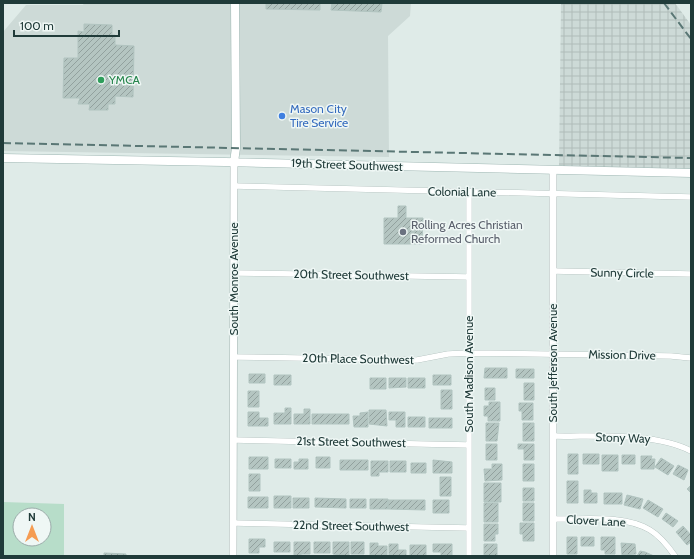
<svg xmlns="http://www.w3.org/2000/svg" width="694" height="559" font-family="Cabin,sans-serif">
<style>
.built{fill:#cddad7}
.industrial{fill:url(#industrial-grid)}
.green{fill:#b7ddc9;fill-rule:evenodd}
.building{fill:url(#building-hatch);stroke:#b1c4c0}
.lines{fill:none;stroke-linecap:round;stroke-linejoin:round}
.minor-casing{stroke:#a2b3b0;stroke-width:6}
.tertiary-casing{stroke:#a2b3b0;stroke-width:8}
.secondary-casing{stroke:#9eb7b3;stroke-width:9}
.minor{stroke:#fff;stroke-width:5.5}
.tertiary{stroke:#fff;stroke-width:7}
.secondary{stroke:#fff;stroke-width:8}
.rail{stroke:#5a7775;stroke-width:2;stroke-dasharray:8 4;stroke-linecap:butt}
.leisure-dot{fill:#2e9e5b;stroke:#eff7f5;stroke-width:1.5}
.shop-dot{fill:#3f7fe0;stroke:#eff7f5;stroke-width:1.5}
.worship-dot{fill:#6b7280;stroke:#eff7f5;stroke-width:1.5}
.labels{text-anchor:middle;stroke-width:3;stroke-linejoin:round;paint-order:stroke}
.leisure-label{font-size:12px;fill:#27864d;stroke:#eff7f5;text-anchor:start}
.shop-label{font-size:12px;fill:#366cbe;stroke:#eff7f5;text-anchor:start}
.street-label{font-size:12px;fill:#203b39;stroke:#eff7f5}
.worship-label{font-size:12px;fill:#5b616d;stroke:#eff7f5;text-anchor:start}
</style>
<defs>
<pattern id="industrial-grid" width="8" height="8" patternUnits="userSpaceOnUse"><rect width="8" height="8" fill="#cddad7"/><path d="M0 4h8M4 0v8" fill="none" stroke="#b0bcb9"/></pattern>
<pattern id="building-hatch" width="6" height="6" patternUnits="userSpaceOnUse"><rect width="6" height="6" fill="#b4c5c1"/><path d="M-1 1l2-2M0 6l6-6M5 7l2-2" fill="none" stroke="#92a19e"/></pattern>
</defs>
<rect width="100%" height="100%" fill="#dfebe8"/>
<path class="built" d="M84,3H411L410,16L388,36L389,157L3,151V32L26,5H83Z"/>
<path class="industrial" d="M561,3H675L691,25V170L559,166Z"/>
<path class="green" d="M3,502L64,504V556H3ZM20,515H44V539H20Z"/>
<path class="building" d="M266,3H320V10L266,9Z
M332,3H382L381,12L331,10Z
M84,24L112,25V35H115V45L134,46L133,97L115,96V104H108V110H89L90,104H78L80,98H63L64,58H78V31L84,32Z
M398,206H406V218H423L422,244H384V218H398Z
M485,368H507V378H484Z
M516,369H534V378H516Z
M249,374H265V383H249Z
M274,375H291V385H274Z
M433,375H451V385H433Z
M370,378H386V389H370Z
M389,378H406V387L389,388Z
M408,378H425V388H408Z
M524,383H534V400H524Z
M485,388H495V400H485Z
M441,390H452V409H441Z
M248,391H259V407H248Z
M489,402H500V421H488V416H484V406H489Z
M519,403H533V420H522V411H519Z
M285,408H291V424H274V413H285Z
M304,409H310V424H294V414H304Z
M369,410H386L387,426L369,424Z
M248,412H259V418H268V426H248Z
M368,412V427H354L353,416H360V413Z
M389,412H405V427H396V420H389Z
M312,414H349V424H312Z
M408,417H425V427H408Z
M429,418H452V428H429Z
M486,423H499L497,441H486Z
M523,423H534V441H523Z
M486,444H497V460H486Z
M518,444H534V460H524V449H518Z
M568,454H578V474H568Z
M583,454H599V464H583Z
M602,455H618V471H602Z
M622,455H635V464H622Z
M641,456H652L651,459H655L654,469H641Z
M249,457H268V469H249Z
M316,457H330V468H316Z
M661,458L674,466L668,475L655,467Z
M275,459H291V468H275Z
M299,459H308V469H294V462H299Z
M340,460H368V470H340Z
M433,460L452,462V473H433Z
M371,461H388V472H379V476H371Z
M390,461H406V472H390Z
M411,463H426V473H411Z
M492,464H502V480L485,481L484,469H492Z
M523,464H534V481H523Z
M678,465L688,470L684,480L673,474Z
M249,474H260V491H249Z
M440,477H451V496H440Z
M567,481H578V503H567Z
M484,483H501V502H484Z
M691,485V493L687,489Z
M523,488H534V501H523Z
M584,490H591V493H597V503H584Z
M604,493H622V504H604Z
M627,495L643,499L640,509L624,505Z
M274,496H291V508H274Z
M248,497H268V508H248Z
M293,498H309V508H293Z
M315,498L346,499V508L315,507Z
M350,499H366V508H350Z
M370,499H388V509H370Z
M388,500H425V510L388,509Z
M433,500H449V513H433Z
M648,500L663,509L658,517L643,508Z
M484,503H498V522H484Z
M523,503H534V521H523Z
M666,513L678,521L673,527L662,519Z
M520,523H534V541H523V534H520Z
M484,524H498V534H495V541H484Z
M683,526L691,535V542L687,545L676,532Z
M567,537H577V554H567Z
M581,537H594V546H581Z
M601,537H615V554H605V550H601Z
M249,539H265V547H259V553H249Z
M274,542H290V552H274Z
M294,542H310V554H301V556H294Z
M314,542H330V553H314Z
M333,542H349V556L333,554Z
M351,542H364V554H351Z
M370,543H378V546H387V556H370Z
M621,543L635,544L636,554L622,555Z
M389,544H398V550H406V556H389Z
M433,544H452V556H441V552H433Z
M484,544H497V556H484Z
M410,545H426V556H410Z
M640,551L645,552L654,556H637Z
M104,553L126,554V556H104Z"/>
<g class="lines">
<defs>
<path id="minor" d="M234,186L691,197
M553,271L691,274
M234,273L469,277
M234,357L417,360L448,354L469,353L671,356L691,358
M553,436C595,437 654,432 691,451
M234,440L469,445
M553,519C582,520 624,514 650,530C660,536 668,546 675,556
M234,523L469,528
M469,556V193"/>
<path id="tertiary" d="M233,556L234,162
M553,556V171"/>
<path id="secondary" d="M3,158L225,162L691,173
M234,162L236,148L235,3"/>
</defs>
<use href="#minor" class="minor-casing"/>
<use href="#tertiary" class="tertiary-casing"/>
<use href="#secondary" class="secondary-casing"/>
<use href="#minor" class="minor"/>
<use href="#tertiary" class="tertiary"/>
<use href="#secondary" class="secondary"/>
<path class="rail" d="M664,3L691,39
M3,143L691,158"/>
</g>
<circle class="leisure-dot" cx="101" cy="80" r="4"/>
<circle class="shop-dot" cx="282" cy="116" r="4"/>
<circle class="worship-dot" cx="403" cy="232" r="4"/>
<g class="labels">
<g class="leisure-label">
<text x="109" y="84">YMCA</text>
</g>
<g class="shop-label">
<text x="290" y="113">Mason City<tspan x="290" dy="14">Tire Service</tspan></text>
</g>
<g class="street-label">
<text transform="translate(347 165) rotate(2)" y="4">19th Street Southwest</text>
<text transform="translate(462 192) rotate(1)" y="4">Colonial Lane</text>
<text transform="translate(622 273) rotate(1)" y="4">Sunny Circle</text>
<text transform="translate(351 275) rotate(1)" y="4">20th Street Southwest</text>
<text transform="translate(234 279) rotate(-90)" y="4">South Monroe Avenue</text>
<text transform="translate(622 355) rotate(1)" y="4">Mission Drive</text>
<text transform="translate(358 359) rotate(1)" y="4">20th Place Southwest</text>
<text transform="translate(553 363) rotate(-90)" y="4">South Jefferson Avenue</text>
<text transform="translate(469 374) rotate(-90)" y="4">South Madison Avenue</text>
<text transform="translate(623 438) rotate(2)" y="4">Stony Way</text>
<text transform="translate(351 442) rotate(1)" y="4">21st Street Southwest</text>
<text transform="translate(596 521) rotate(3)" y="4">Clover Lane</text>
<text transform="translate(351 526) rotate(1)" y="4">22nd Street Southwest</text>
</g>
<g class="worship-label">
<text x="411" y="229">Rolling Acres Christian<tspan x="411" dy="14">Reformed Church</tspan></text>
</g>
</g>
<rect width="694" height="559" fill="none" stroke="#203b39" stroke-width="8"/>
<g transform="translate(32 527)"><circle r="19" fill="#eff7f5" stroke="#9cacaa"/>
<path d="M0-3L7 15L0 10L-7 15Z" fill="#f59c52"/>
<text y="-6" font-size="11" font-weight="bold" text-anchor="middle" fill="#203b39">N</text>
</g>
<path d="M14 30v6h105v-6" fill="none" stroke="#203b39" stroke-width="2"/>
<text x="20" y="30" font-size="12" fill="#203b39" stroke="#eff7f5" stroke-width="3" paint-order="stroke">100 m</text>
</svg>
